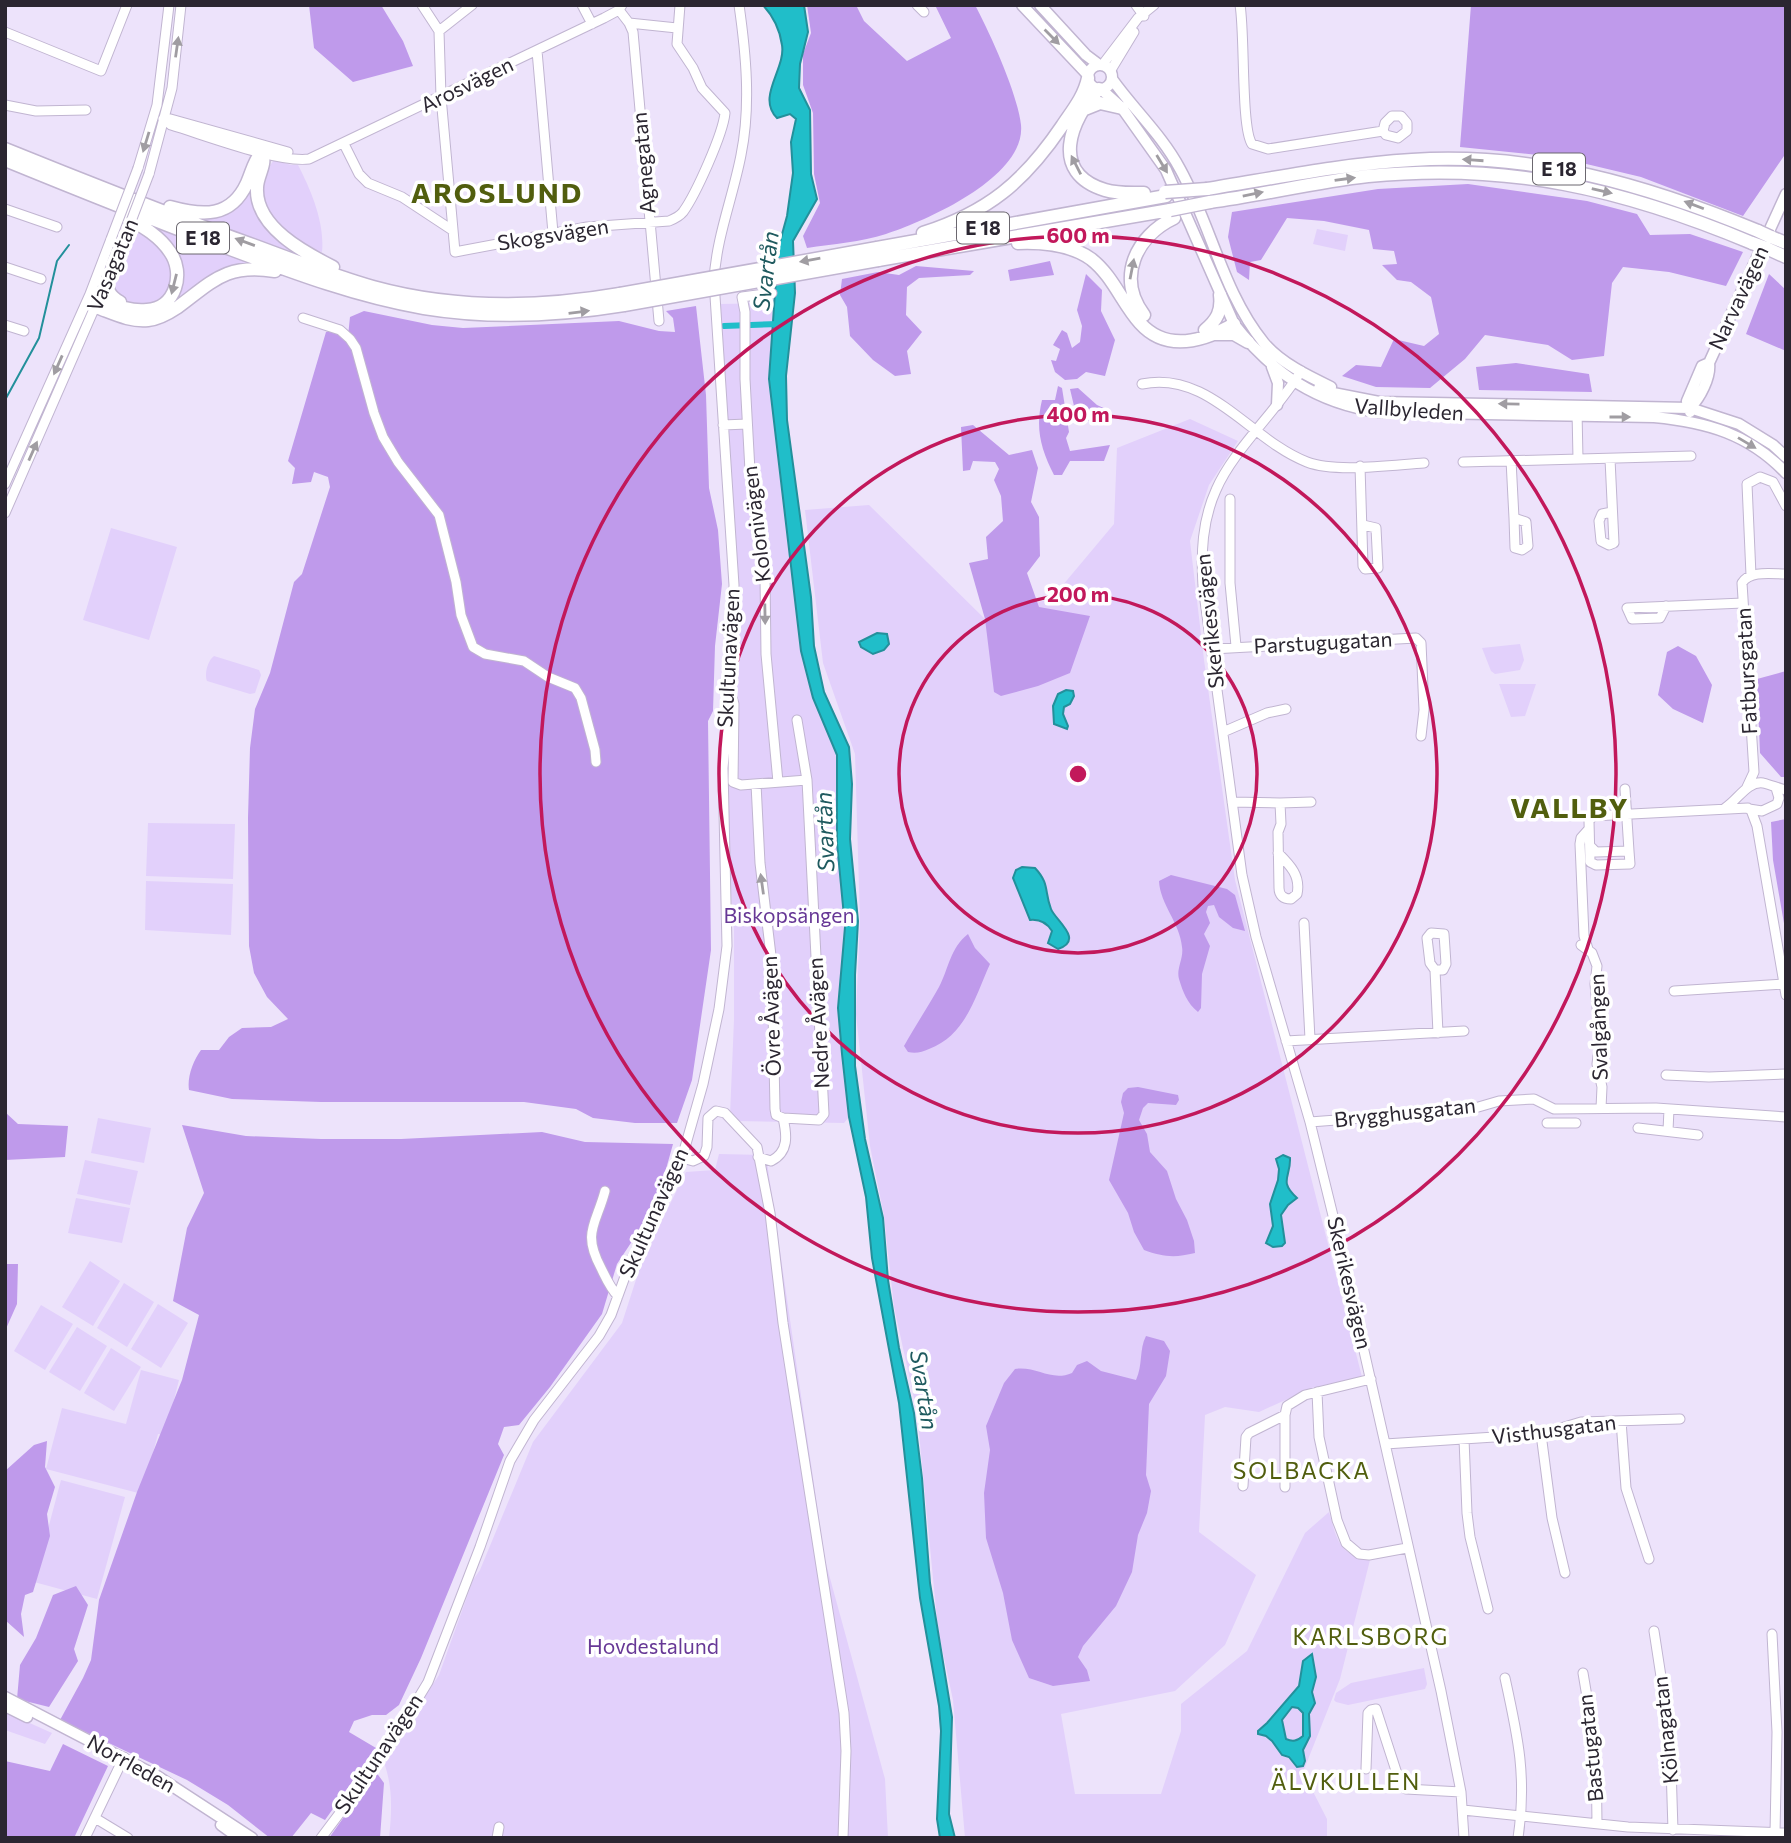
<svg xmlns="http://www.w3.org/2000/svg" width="1791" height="1843" font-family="Commissioner,sans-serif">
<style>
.green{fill:#e2d0fb}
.forest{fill:#bf9aeb}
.water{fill:#20bec9;stroke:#23909b;stroke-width:2;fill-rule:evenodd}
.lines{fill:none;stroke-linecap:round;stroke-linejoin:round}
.stream{stroke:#23909b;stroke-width:2}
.canal{stroke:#20bec9;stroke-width:6}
.minor-casing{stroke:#c1b5d1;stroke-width:11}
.major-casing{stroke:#c1b5d1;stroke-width:13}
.highway-casing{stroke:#c1b5d1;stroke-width:15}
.minor{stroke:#fff;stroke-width:9}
.major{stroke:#fff;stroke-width:10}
.highway{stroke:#fff;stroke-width:12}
.minor-bridge-casing{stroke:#c1b5d1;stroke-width:11;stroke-linecap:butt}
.highway-bridge-casing{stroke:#c1b5d1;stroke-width:15;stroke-linecap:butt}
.minor-bridge{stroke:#fff;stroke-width:9}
.highway-bridge{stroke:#fff;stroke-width:12}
.oneway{fill:#a09da2}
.ring{fill:none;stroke:#c2185b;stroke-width:3.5}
.labels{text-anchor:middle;stroke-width:7;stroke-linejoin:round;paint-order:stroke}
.shield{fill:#fff;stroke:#6b676f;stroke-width:2}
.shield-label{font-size:19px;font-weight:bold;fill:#2b2631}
.street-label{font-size:21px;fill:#2b2631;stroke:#fff}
.park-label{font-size:21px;fill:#673896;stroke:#fff}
.water-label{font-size:23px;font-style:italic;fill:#1f5a5f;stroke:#fff}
.neighbourhood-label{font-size:23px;letter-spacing:2px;fill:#515e0e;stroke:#fff}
.district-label{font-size:28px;font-weight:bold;letter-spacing:2px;fill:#515e0e;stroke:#fff}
.centre{fill:#c2185b;stroke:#fff;stroke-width:3.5}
.ring-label{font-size:21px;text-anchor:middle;font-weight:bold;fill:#c2185b;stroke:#fff;stroke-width:7;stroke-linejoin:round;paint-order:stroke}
</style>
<rect width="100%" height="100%" fill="#ede3fb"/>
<path class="green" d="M274,160L291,165H298C311,190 325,223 322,252C296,246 257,215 261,185C262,176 268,168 274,160Z
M255,177L253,191L299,253L297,255L186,216C230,220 235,213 255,177Z
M146,224L256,265L166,309C204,275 175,250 146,224Z
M1317,229L1348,235L1345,251L1313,244Z
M135,230C148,238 165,249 170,264C178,288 160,307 136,304C129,303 122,298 116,295L112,282Z
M773,303L769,379L801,651L813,698L837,755V843L845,927L838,1008L849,1117L844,1123L735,1121L730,1115L734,1020V930L727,844L730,738L736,690L739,595L719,304Z
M1190,419L1238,441L1209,485L1190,541L1204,660L1235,880L1362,1377L1312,1388L1259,1412L1225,1407L1205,1415L1199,1532L1256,1575L1225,1645L1175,1691L1061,1714L1075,1794H1161L1181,1731V1704L1247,1651L1305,1533L1329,1512C1337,1540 1339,1555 1370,1560L1340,1679L1303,1772L1327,1819V1838H965L953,1700L938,1630L917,1412L894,1307L884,1216L870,1146L856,1014L860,921L855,754L823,663L805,510L869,505L985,619L1052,598L1114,524L1117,448Z
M111,528L177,547L149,640L83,620Z
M1520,644L1524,660L1520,670L1495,674L1491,671L1482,648Z
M214,656L259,670L261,675L255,693L250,694L207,681C204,674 208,660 214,656Z
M1499,684H1536L1525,716L1511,717Z
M148,823L235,824L233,879L146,876Z
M146,881L233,884L231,935L145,930Z
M98,1118L151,1128L144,1163L91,1153Z
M719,1154L766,1155L825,1560L885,1779L888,1838H389C392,1811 393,1785 383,1760L398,1745L416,1710L439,1675L473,1580L480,1570L533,1442L622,1323L643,1258L686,1172L715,1170Z
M85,1160L138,1171L130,1205L77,1194Z
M76,1198L130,1208L122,1243L68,1233Z
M90,1261L120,1281L93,1326L62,1307Z
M124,1283L154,1302L127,1347L97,1328Z
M158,1304L188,1323L161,1368L131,1349Z
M41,1305L73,1324L45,1370L14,1351Z
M77,1327L107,1346L80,1391L49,1372Z
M111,1348L141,1367L114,1411L84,1393Z
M141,1370L179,1380L165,1435L158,1434L142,1494L46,1469L62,1408L126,1424Z
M61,1480L125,1497L97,1599L34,1582Z
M1424,1668L1427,1684L1425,1689L1348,1705L1336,1702L1334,1700L1336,1693L1351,1683Z
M5,1712L52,1733L45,1744L5,1730Z"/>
<path class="forest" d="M309,5H381L403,41L413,66L353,82L314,48Z
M807,5H856L864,21L907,61L951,38L935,5H975C990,33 1018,95 1021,125C1026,177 926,221 886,234C861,242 833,244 807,248L803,236L820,203L814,174L813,113L803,85V54L811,33Z
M1471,5H1786V153L1743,216L1641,177L1557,157L1460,147Z
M1468,184L1587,201L1637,214L1650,235L1690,234L1743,252L1726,286L1669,272L1623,267L1612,283L1604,356L1572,360L1548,345L1485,335L1465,359L1430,388L1376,387L1342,376L1356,365L1381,367L1394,339L1424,346L1439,334L1431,297L1411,282L1397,280L1382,265L1397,264L1394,251L1373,249L1369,230L1324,221L1287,218L1261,260L1250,262L1249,280L1237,272L1228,237L1232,212L1378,189Z
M1050,261L1054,275L1010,281L1008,270Z
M916,266L974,271L970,275L919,278L907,287L906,315L922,332L907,351L911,374L895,376L873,360L850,336L847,307L840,295L842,279L878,272L899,275Z
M1086,274L1102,290L1101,311L1115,340L1105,376L1086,372L1077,379L1065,380L1055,372L1051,360L1056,361L1060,349L1053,345L1062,330L1067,333L1072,348L1080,342L1082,326L1077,310Z
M1769,274L1786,290V351L1746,334Z
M696,306L706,395L709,488L718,530L722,584L715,646L713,711L708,721L711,950L692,1080L677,1123H635L593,1118L576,1109L524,1102H321L232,1099L189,1090C187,1077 193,1061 201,1050H219L229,1037L242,1028L271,1027L288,1019L267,997L254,973L249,946L248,818L250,748L255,709L270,673L294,582L302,574L330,487L328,477L314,472L311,482L292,484L295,468L288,461L326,332L336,329L348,336L350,317L364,311L432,325L463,328L619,321L659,331L675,332L673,318L666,311Z
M1516,363L1589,374L1592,392L1479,390L1476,367Z
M1058,386L1062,388L1069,432L1066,438L1070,451L1110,445L1104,461H1070L1062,475H1054C1041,449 1035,429 1042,400H1055Z
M1078,388L1097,405L1108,410V417L1078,423L1070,389Z
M973,425L1009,455L1032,450L1038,468L1031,502L1039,517L1040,556L1027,573L1039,607L1090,616L1070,673L1038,686L1001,696L994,692L985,619L969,563L988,559L986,537L1003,521L1001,496L994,480L999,469L995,462L973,461L970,470L963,471L961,427Z
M1678,646L1696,656L1712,685L1703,723L1673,709L1658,695L1667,652Z
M1786,671V777H1781L1760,753L1757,679Z
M1786,819V935L1773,860L1771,822Z
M1171,875L1227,889L1235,895L1245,931L1233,928L1219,917L1214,905L1208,906L1206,912L1210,923L1204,934L1210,946L1202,974L1201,1008L1198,1012C1187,1003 1183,992 1179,979C1176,969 1184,958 1182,947C1180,923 1160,904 1159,881Z
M968,934L975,948L990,964C975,997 966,1035 929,1049C922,1052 916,1054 908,1052L904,1046C915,1026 928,1007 939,987C949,968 950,948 968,934Z
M1138,1087L1178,1095L1179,1100L1176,1105L1148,1103L1143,1108L1139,1120L1147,1134L1150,1152L1167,1171L1176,1199L1187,1220L1194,1241L1195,1253C1175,1258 1163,1257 1144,1250L1134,1232L1128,1213L1109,1180L1124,1113L1121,1102L1123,1093L1128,1088Z
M5,1112L18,1124L68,1126L65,1157L5,1160Z
M182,1125L246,1136L321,1139H401L542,1132L585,1142L673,1144L656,1205L617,1264L602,1314L550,1387L519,1425L504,1427L498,1444L504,1455L421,1658L399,1705L386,1715H372L354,1721L349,1732L376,1748L325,1820L311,1813L291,1838H270L228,1805L187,1780L60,1720L83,1678L91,1660L99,1600L137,1492L182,1380L199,1315L173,1301L187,1228L204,1193Z
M5,1264H18L17,1304L5,1331Z
M1146,1336L1164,1341L1170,1351L1166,1376L1149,1404L1146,1475L1151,1491L1147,1513L1138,1535L1132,1572L1116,1606L1083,1646L1078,1657L1087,1670L1090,1681L1053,1686L1029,1678L1012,1640L1003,1593L986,1538L984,1493L990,1450L986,1426L1004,1383L1015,1369C1037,1366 1051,1382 1072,1373L1077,1365L1087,1361L1101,1371L1136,1380C1143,1365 1139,1349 1146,1336Z
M47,1441L45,1467L55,1487L47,1514L50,1536L33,1592L25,1595L21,1614L24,1637L5,1620V1471L34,1445Z
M76,1586L88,1605L74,1649L78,1661L49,1707L17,1699L20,1665L36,1638L53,1595Z
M63,1744L108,1766L74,1838H5V1761L50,1771Z
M376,1772L384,1783L380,1838H329Z"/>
<path class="water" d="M763,5H804L808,32L800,64L799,88L810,110L811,174L817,199L793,241L795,293L786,376L787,420L811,597L814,646L824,692L849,747L852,784L850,839L858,921L855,975V1066L865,1139L883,1218L888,1280L899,1348L914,1413L922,1478L930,1583L952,1717L949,1814L955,1838H940L937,1819L941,1731L939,1706L920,1598L899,1403L872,1258L866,1197L849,1117L842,1054L838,1008L845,927L837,843V755L813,698L801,651L769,379L778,249L787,216L793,173L791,142L796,119L790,114L777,118C756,97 786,69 782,45C780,30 773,16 763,5Z
M877,633L887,634L889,644L884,650L873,654L861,647L859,642Z
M1066,690L1073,691L1074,696L1070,704L1064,707L1063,714L1068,726L1067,729L1054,724L1053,706L1058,694Z
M1022,867L1035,868C1050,884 1044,891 1051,909C1055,920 1085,940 1058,949L1048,943L1052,931C1047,923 1040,919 1030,920L1013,878L1016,870Z
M1283,1155L1290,1158C1291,1177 1278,1181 1297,1198L1288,1205L1281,1215L1285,1243L1282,1246L1273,1247L1266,1243L1273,1226L1270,1204L1278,1180L1279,1169L1276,1159Z
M1312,1654L1316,1677L1312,1692L1315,1703L1309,1714L1310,1736L1303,1750L1305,1761L1303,1766L1297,1767L1289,1757L1282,1755L1272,1741L1266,1736L1258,1734V1731L1267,1723L1299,1686L1303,1661ZM1292,1707L1298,1708L1303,1713V1736C1297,1741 1293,1742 1286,1739L1282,1720Z"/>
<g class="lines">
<path class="stream" d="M5,400L39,338L57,261L69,245"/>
<path class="canal" d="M724,326L778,324"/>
<defs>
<path id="minor" d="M422,5L439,31L441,97L455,252L587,227L669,221C674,219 679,217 683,212C696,194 723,134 725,113L702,88L693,68L677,44L680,5
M582,5L592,24
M917,5L924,12
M1136,5L1144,16
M1240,5C1245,33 1241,129 1252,144L1268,149L1383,131L1386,135L1398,138L1407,131V123L1401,116H1392L1385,123L1383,131
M619,10L629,23L633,32L659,321
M629,23L677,28
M439,31L472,5
M5,32L101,71L127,5
M537,51L553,233
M1103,64L1138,18L1154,5
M1111,70L1134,32
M5,105L36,111L86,110
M163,119L167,118L288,152
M164,119L171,125C205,135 277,163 309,159L604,18L619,10L622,5
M344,144L359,174L368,183L402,197L452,230
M138,168L157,105L169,5
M149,174L172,88L181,5
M5,209L57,227
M5,267L41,279
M772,293L742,297L745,312V379L750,471L765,577L766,654L778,782
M303,318L340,330L350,339L356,348L374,413L383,437L398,462L439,515L456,582L461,615L473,647L485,654L524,661L548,677L575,688L581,698L595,750L596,762
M5,325L24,331
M1301,371C1278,410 1233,450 1216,490C1202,521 1201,553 1203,586L1242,875L1256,937L1310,1122L1338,1236L1441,1691L1461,1792L1464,1838
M1142,384C1209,370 1250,440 1307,462C1335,473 1393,465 1424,463
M1577,411L1578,459
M723,425L747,424
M1610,459L1614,543L1609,545L1601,541L1599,521L1602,514L1612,512
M1511,460L1514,518L1526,522L1528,546L1522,550L1515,548L1514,518
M1463,462L1691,456
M1360,466L1363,566L1365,569L1378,568L1376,528L1363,525
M5,484L90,294L111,239
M1230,499V583L1236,646
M5,513L122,245
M1751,575L1747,484L1760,477L1773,482L1786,506
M1666,606L1660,618L1632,619L1627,608L1743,603
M1212,649L1416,638L1421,643L1424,710L1421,736
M731,694L734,704L733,782L741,785L807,780
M1223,732L1267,713L1286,709
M756,784L760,863L772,964L775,1109L776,1115L783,1118
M1747,787L1754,772L1742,583C1750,570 1772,574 1786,574
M1232,802L1280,803L1281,824L1278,832L1279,888C1279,895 1283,899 1291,899L1297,894C1301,876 1290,865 1278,853
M1280,803L1311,802
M1725,808C1738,800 1747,781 1763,783C1771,785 1778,788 1786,790
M1749,809L1762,811L1777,804L1779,798L1776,788
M1751,810L1757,826L1786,995
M1590,846L1596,852L1629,851L1625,789
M1629,851L1630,864L1596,865L1590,862L1589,821L1593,816L1748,808
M1304,923L1310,1039
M1581,945L1592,953L1597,966L1595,984L1600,1040L1597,1064L1602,1087L1601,1108
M1588,949L1584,936L1580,844L1581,838L1589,829
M1435,970H1443L1446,964L1444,934L1431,933L1427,938L1430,963L1435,970L1438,1033
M1674,991L1785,984
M1286,1041L1464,1031
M1666,1075L1709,1077L1786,1074
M783,1118L819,1120L824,1114L807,780L797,720
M1310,1122L1468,1110L1499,1101L1534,1099L1554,1109L1656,1108L1786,1117
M1547,1123H1576
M1638,1128L1698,1135
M1668,1131L1669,1109
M758,1157L771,1161C789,1152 787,1135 783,1118
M682,1158L693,1161L704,1156L707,1147L708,1118L716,1111L725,1113L757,1147L770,1213L783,1323L844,1713L846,1751L843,1838
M605,1191C596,1225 582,1232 601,1268C606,1278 610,1288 618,1296
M1317,1392L1319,1437L1337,1520L1346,1543L1359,1554L1369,1555L1407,1548
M1285,1415V1487
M1621,1421L1626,1488L1649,1559
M1541,1434L1552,1518L1565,1573
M1464,1439L1467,1513L1470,1537L1488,1609
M1385,1444L1541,1434L1581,1422L1680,1419
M1243,1486L1246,1437L1249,1433L1285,1415L1287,1406L1305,1395L1371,1379
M1654,1631L1670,1735L1673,1830
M1772,1634L1777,1732L1775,1833
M1583,1673L1596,1750L1597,1823
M1505,1678C1518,1737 1527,1777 1518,1838
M1366,1769L1368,1713L1371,1710L1376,1709L1401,1786L1406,1789L1461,1792
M1463,1810L1628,1827L1786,1833
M95,1818L128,1838
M85,1838L124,1757
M321,1838L385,1753L428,1682L480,1547L510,1461L534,1420L599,1336L611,1315L631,1260L657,1214L682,1158L703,1084L719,1009L727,946L723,768L730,691L734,585L714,281C716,238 733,197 741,155C751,106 746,54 739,5
M497,1838L499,1827"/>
<path id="major" d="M1022,5L1088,75
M1040,5L1086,55L1098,64
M1088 77a12 12 0 1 1 24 0a12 12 0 1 1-24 0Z
M1112,79C1134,110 1162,135 1180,169C1211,225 1223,293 1264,343C1281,363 1308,376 1331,387
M1101,89L1122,108L1166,170L1234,324C1273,374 1317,403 1379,412L1654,417C1707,422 1749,434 1786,473
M1272,367L1278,383L1277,405
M1319,388L1328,392L1379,402L1690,408L1739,424L1773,445L1786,457
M1690,408C1700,398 1711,377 1709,363L1786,194
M1690,412L1687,401L1702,366L1709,363
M5,1697L157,1776L252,1838
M5,1706L27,1717
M221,1825L239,1838"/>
<path id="highway" d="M1099,89C1070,120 1049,173 1105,190C1118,194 1131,193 1144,193
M1085,109L1100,103L1122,108
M5,149C79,179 153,208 228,236C276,253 324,273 373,287C453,309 539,308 620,294
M262,152C267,165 257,175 257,188C255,227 305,253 333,267
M5,160C76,189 146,217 217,244C284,269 353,296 424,308C491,319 557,316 624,305
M1207,189C1275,178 1343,164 1412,160C1534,152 1647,185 1758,231
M1210,202C1263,195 1314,182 1368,176C1508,162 1623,189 1752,243
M170,207C203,216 231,218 247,183C252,172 254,160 262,152
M923,233C988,212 1024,182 1062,126C1072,111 1084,97 1088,78
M1771,237L1786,243
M1018,243C1043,242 1070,244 1091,259C1113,276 1122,303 1140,323C1167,353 1204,341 1234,324
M877,248L1166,196
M1766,248L1786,257
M878,260L1170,210
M108,278C106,289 109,296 120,302
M100,299C115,305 130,312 147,310C176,308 185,273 170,252C159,235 140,225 123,215
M96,307C113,313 130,322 148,320C159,319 169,313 178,307C213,281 227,263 275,271
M1144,315C1116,278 1136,236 1174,218
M1205,330C1217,320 1222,311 1220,295
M1218,334H1234L1248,342"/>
</defs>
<use href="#minor" class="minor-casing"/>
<use href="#major" class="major-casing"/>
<use href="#highway" class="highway-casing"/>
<use href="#minor" class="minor"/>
<use href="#major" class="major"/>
<use href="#highway" class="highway"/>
<defs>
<path id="minor-bridge" d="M111,239L138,168
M122,245L149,174"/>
<path id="highway-bridge" d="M1165,192L1207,189
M1170,210L1210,202
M1758,231L1771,237
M1752,243L1766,248
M620,294L877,248
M624,305L878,260"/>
</defs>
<use href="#minor-bridge" class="minor-bridge-casing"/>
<use href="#highway-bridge" class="highway-bridge-casing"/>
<use href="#minor-bridge" class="minor-bridge"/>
<use href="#highway-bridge" class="highway-bridge"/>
</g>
<defs><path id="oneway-solid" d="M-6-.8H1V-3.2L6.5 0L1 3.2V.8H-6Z" transform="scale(1.75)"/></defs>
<g class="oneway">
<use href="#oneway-solid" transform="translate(1052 37) rotate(45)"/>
<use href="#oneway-solid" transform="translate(177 47) rotate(-82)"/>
<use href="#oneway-solid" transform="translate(146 142) rotate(107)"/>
<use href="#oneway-solid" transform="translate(1473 160) rotate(-176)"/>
<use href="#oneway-solid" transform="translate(1162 164) rotate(59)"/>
<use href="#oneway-solid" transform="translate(1076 165) rotate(-117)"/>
<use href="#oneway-solid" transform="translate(1345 179) rotate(-8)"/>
<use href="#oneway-solid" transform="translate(1602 191) rotate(13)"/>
<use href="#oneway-solid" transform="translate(1253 194) rotate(-12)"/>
<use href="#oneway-solid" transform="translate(1694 205) rotate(-159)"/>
<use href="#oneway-solid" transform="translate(245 242) rotate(-160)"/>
<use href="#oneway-solid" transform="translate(810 260) rotate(170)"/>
<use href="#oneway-solid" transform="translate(1132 269) rotate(-79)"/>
<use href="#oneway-solid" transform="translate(174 284) rotate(104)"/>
<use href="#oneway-solid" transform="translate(579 312) rotate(-7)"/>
<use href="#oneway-solid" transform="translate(58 365) rotate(114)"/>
<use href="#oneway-solid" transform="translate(1509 404) rotate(-179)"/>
<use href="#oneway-solid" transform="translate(1620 417)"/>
<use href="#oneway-solid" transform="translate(1747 443) rotate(31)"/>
<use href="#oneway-solid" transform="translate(33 451) rotate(-66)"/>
<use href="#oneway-solid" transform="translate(765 614) rotate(89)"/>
<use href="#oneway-solid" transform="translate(762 884) rotate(-98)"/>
</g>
<g class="ring">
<circle cx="1078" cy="774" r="179"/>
<circle cx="1078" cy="774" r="359"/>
<circle cx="1078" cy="774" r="538"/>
</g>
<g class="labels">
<g class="shield">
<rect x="1533" y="153.5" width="52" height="31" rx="5"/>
<rect x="957" y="212.5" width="52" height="31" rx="5"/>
<rect x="177" y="222.5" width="52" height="31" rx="5"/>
</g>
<g class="shield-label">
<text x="1559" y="176">E 18</text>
<text x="983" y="235">E 18</text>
<text x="203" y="245">E 18</text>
</g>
<g class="street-label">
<text transform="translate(467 85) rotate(-26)" y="7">Arosvägen</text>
<text transform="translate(644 163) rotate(-95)" y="7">Agnegatan</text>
<text transform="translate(553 235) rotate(-9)" y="7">Skogsvägen</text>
<text transform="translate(113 265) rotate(-67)" y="7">Vasagatan</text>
<text transform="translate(1739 298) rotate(-65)" y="7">Narvavägen</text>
<text transform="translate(1409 410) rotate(4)" y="7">Vallbyleden</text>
<text transform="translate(757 524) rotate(-97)" y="7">Kolonivägen</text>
<text transform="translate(1210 621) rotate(-96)" y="7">Skerikesvägen</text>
<text transform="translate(1323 643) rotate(-3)" y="7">Parstugugatan</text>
<text transform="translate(729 658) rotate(-87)" y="7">Skultunavägen</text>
<text transform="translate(1747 671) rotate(-93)" y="7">Fatbursgatan</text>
<text transform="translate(772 1016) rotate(-92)" y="7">Övre Åvägen</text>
<text transform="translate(819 1023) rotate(-93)" y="7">Nedre Åvägen</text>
<text transform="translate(1599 1027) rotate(-92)" y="7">Svalgången</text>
<text transform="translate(1405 1113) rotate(-6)" y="7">Brygghusgatan</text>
<text transform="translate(654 1213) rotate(-66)" y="7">Skultunavägen</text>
<text transform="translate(1349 1283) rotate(77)" y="7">Skerikesvägen</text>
<text transform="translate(1554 1430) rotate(-7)" y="7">Visthusgatan</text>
<text transform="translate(1666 1730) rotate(-96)" y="7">Kölnagatan</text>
<text transform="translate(1591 1748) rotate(-96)" y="7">Bastugatan</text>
<text transform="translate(379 1754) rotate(-56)" y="7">Skultunavägen</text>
<text transform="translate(131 1764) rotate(29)" y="7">Norrleden</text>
</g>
<g class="park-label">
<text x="789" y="923">Biskopsängen</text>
<text x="653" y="1654">Hovdestalund</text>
</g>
<g class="water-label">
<text transform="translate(766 271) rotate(-83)" y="8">Svartån</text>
<text transform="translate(825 832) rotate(-92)" y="8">Svartån</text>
<text transform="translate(924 1390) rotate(81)" y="8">Svartån</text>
</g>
<g class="neighbourhood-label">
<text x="1302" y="1479">SOLBACKA</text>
<text x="1371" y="1645">KARLSBORG</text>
<text x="1346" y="1790">ÄLVKULLEN</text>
</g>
<g class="district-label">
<text x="497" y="203">AROSLUND</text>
<text x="1570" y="818">VALLBY</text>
</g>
</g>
<circle cx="1078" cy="774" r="10" class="centre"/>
<g class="ring-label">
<text x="1078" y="243">600 m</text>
<text x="1078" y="422">400 m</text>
<text x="1078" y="602">200 m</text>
</g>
<rect width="1791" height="1843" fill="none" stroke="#2b2631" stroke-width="14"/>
</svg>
